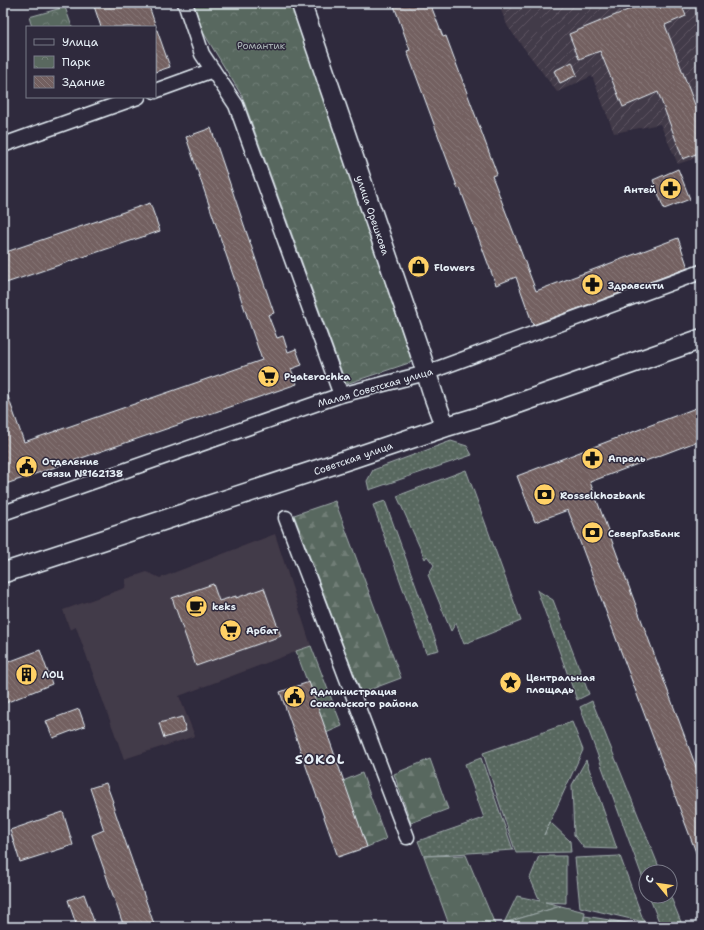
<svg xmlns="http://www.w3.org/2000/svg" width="704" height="930" font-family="'Shantell Sans',sans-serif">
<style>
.built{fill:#433a48}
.industrial{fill:url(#industrial-furrows)}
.grass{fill:url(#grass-dots);stroke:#a0acac}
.forest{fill:url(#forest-firs);stroke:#a0acac}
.park{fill:url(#park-crowns);stroke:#a0acac}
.garden{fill:#59685f;stroke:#a0acac}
.building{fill:url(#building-back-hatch);stroke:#e8f1f8}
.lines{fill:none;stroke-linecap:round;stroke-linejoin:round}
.street-casing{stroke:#e8f1f8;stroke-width:17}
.secondary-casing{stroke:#e8f1f8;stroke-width:22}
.street{stroke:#2f2a3d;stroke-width:14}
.secondary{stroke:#2f2a3d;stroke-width:19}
.labels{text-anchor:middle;stroke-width:3;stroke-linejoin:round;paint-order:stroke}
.park-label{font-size:10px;fill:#afbabb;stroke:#2f2a3d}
.poi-label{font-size:10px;font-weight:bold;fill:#e8f1f8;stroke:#2f2a3d;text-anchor:start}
.street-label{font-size:10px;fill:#e8f1f8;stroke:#2f2a3d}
.district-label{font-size:14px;font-weight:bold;letter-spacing:1px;fill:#e8f1f8;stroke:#2f2a3d}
</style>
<defs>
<pattern id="industrial-furrows" width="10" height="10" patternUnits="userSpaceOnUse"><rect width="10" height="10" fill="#433a48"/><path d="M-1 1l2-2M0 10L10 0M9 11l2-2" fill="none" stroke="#5e5763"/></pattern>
<pattern id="grass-dots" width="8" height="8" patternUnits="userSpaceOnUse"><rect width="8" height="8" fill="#59685f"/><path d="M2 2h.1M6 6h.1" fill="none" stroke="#717e77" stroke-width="1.8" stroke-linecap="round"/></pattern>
<pattern id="forest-firs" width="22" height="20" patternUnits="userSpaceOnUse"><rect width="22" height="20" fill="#59685f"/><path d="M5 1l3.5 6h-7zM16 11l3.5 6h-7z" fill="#717e77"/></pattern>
<pattern id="park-crowns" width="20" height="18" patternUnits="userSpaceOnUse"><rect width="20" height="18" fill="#59685f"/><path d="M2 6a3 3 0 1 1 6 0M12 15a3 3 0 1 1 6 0" fill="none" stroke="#717e77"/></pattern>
<pattern id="building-back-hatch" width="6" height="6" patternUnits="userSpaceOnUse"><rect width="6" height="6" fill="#736060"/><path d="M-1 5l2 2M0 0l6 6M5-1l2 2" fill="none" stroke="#877778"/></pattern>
</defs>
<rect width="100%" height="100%" fill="#2f2a3d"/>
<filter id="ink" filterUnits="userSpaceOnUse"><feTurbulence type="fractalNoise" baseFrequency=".025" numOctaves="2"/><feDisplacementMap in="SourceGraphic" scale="8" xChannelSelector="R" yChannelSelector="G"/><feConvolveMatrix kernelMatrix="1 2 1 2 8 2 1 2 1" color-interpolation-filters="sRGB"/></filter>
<g filter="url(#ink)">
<path class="built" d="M275,534L311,646L179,696L195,736L124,759L76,627L70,630L63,610L125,588L126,579L147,572L160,578Z"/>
<path class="industrial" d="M498,3H701V156L678,164L660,124L614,133L592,76L557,92L508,27Z"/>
<path class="grass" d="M451,441L467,446L472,455L369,490L367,481L373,470Z
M466,470L521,621L464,644L456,623L451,631L428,575L434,565L427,556L425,559L397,496Z
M385,501L439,650L426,653L373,505Z
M537,590L553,600L589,694L577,700Z
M592,701L661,872H646V887L580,707Z
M572,722L583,750L544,835L550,822L570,841L571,852L516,853L483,753Z
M481,758L513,850L424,856L418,841L484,818L465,764Z
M586,760L617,849L584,848L574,835L572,785Z
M539,856H566V903L545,902L561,906L504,923L517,896L540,901L530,878Z
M620,856L644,922L580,907L575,858Z
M670,895L683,927H661L649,896H670Z
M585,916L646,926L647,927H582Z"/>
<path class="forest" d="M335,501L401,678L361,693L294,515Z
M311,646L342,726L326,733L296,651Z
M430,759L448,809L411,823L394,774Z
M362,773L386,839L367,847L343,781Z"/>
<path class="park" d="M193,3H291L412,362L346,384L242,96L203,32Z
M65,7L72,27H32L29,17Z
M466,855L496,927H450L424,856Z"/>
<path class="garden" d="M561,906L585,912L582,927H503L504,923Z"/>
<path class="building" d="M93,3H148L156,27H101Z
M393,3H430L443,37L446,36L497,174L492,176L536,291L678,238L688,268L533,325L516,277L496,285L460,188L458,189L407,51L410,50Z
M645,3H681L686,16L665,25L701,121V152L683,159L658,92L623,107L600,51L579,59L569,34Z
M155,30H157L170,67L155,72Z
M572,62L577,75L560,83L554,71Z
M211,128L274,313L268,315L277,338L283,336L288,352L296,349L302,365L291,369L297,384L3,485V388H5L24,442L262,360L186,137Z
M678,169L690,199L664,209L653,180Z
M150,203L160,231L3,284V253Z
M701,406V440L590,482L701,780V863H700L568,510L535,522L517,476Z
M213,584L219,601L236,596V598L264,588L281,636L196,666L172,598Z
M40,650L52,684L3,704V664Z
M309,682L367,847L338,857L280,692Z
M79,709L85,726L53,738L46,721Z
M182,717L186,731L164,738L159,723Z
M106,783L113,802L112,803L155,927H124L92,835L104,830L90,788Z
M63,812L73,845L20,862L10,830Z
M84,894L96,927H77L68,900Z"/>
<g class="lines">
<defs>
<path id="street" d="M185,3L202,54L236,105L341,395
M155,91L213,70
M3,145L138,97
M3,513L341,395L426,373L701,272
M286,518L407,837"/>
<path id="secondary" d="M301,3L419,350L434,397L445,427
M3,573L350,459L445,427L488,414L701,339"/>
</defs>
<use href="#street" class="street-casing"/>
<use href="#secondary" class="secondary-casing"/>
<use href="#street" class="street"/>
<use href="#secondary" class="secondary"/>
</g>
</g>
<defs>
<symbol id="pharmacy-disc" viewBox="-11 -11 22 22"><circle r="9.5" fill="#ffd166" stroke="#2f2a3d"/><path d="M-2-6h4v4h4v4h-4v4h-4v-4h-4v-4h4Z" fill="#111"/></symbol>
<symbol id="shop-disc" viewBox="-11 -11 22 22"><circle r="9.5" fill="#ffd166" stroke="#2f2a3d"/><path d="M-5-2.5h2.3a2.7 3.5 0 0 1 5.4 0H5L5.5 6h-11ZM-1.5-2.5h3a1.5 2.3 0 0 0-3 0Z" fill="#111"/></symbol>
<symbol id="supermarket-disc" viewBox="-11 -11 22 22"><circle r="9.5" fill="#ffd166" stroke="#2f2a3d"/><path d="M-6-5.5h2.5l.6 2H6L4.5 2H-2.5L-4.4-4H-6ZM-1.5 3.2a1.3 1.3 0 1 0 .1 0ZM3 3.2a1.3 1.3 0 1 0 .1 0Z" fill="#111"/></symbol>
<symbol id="civic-disc" viewBox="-11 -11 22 22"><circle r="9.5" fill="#ffd166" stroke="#2f2a3d"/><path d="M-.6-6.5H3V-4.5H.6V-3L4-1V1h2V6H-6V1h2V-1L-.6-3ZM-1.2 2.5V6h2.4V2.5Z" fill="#111"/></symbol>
<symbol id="bank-disc" viewBox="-11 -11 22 22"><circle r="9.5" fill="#ffd166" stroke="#2f2a3d"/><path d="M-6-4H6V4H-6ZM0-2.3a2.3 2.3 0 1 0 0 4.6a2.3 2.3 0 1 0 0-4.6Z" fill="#111"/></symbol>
<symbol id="cafe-disc" viewBox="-11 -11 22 22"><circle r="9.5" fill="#ffd166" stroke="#2f2a3d"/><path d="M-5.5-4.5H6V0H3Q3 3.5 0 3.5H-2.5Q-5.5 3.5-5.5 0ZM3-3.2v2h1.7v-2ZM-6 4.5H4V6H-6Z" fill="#111"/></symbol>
<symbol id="building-disc" viewBox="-11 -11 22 22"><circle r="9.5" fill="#ffd166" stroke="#2f2a3d"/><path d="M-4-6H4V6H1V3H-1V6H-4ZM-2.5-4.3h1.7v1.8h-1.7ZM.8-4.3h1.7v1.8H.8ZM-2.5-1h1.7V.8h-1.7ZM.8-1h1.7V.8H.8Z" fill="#111"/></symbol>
<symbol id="sight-disc" viewBox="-11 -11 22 22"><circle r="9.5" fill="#ffd166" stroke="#2f2a3d"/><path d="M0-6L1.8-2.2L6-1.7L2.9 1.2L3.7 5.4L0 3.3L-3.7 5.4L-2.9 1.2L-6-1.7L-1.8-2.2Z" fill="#111"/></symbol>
</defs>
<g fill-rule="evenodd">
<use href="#pharmacy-disc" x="658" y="176" width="25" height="25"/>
<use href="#shop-disc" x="406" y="254" width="25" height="25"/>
<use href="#pharmacy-disc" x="580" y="272" width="25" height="25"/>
<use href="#supermarket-disc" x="256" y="364" width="25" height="25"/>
<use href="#pharmacy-disc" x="580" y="446" width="25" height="25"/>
<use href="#civic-disc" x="14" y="454" width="25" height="25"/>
<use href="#bank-disc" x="532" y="482" width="25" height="25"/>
<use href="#bank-disc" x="580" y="520" width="25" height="25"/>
<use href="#cafe-disc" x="184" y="594" width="25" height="25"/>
<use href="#supermarket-disc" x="218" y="618" width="25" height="25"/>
<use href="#building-disc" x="14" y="662" width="25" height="25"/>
<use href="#sight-disc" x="498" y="670" width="25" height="25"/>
<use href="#civic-disc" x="282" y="684" width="25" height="25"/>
</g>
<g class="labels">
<g class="park-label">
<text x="261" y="49">Романтик</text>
</g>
<g class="poi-label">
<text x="656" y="193" text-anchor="end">Антей</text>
<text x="434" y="271">Flowers</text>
<text x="608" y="289">Здравсити</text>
<text x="284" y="380">Pyaterochka</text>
<text x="608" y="462">Апрель</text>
<text x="42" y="465">Отделение<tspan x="42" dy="12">связи №162138</tspan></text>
<text x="560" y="499">Rosselkhozbank</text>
<text x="608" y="537">СеверГазБанк</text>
<text x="212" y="610">keks</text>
<text x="246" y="634">Арбат</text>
<text x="42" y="678">ЛОЦ</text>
<text x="526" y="681">Центральная<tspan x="526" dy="12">площадь</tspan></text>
<text x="310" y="695">Администрация<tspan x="310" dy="12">Сокольского района</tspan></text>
</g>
<g class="street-label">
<text transform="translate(373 215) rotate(71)" y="4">улица Орешкова</text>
<text transform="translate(375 387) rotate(-16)" y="4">Малая Советская улица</text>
<text transform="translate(353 458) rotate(-19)" y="4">Советская улица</text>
</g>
<g class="district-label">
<text x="320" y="764">SOKOL</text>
</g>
</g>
<rect width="704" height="930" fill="none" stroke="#2f2a3d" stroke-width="16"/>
<rect x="8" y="8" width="688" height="914" fill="none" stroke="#e8f1f8" stroke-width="1.5" filter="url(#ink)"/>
<rect x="26" y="26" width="130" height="72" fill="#2f2a3d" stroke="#797a88"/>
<rect x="34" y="39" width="20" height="6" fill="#2f2a3d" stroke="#797a88"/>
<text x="62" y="46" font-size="12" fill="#e8f1f8">Улица</text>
<rect x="34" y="56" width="20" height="12" fill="url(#park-crowns)" stroke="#797a88"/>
<text x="62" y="66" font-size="12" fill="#e8f1f8">Парк</text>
<rect x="34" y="76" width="20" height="12" fill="url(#building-back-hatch)" stroke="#797a88"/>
<text x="62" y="86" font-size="12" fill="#e8f1f8">Здание</text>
<g transform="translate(658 884) rotate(299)"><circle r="19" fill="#2f2a3d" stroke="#797a88"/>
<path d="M0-3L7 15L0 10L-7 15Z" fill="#ffd166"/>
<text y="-6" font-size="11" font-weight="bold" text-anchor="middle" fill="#e8f1f8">С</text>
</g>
</svg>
